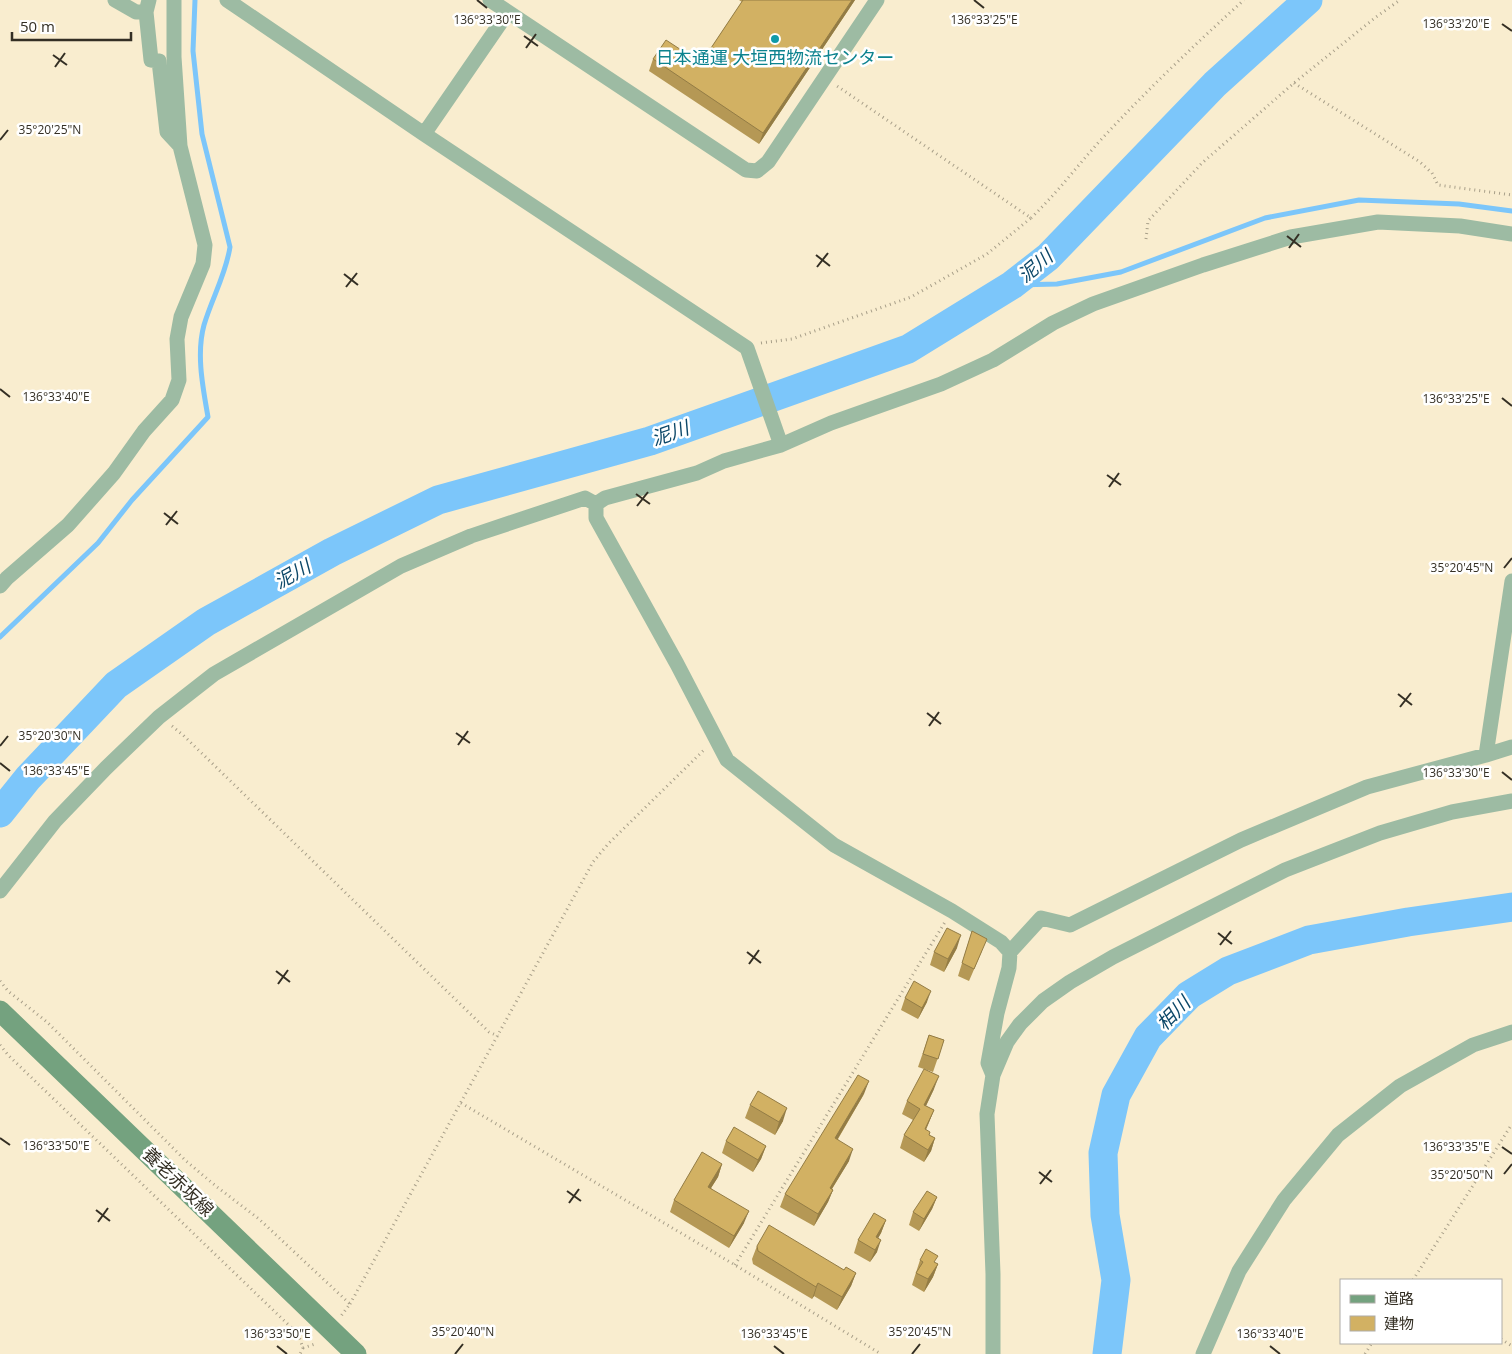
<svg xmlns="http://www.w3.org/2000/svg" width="1512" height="1354" font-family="'Open Sans','Noto Sans JP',sans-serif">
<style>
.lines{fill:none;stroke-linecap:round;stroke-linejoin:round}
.stream{stroke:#7cc6fa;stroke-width:5}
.river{stroke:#7cc6fa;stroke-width:29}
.path{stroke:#a89f89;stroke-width:3;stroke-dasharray:1 4;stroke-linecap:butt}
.minor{stroke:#9dbba3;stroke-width:15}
.secondary{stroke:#74a27f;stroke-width:21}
.wall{fill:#b59855}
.shaded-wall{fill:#937c45}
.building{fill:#d2b163;stroke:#937c45}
.ticks{fill:none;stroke:#342f24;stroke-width:2}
.culture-dot{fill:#0f9aa8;stroke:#fff;stroke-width:2}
.labels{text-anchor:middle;stroke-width:5;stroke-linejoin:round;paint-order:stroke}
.culture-label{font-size:18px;fill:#0d838f;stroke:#fff}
.street-label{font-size:18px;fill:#342f24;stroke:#fff}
.water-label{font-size:19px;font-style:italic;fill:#0d4869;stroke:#fff}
.ticks-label{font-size:12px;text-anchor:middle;fill:#342f24;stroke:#fff;stroke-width:5;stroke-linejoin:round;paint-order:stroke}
</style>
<rect width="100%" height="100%" fill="#f9edcf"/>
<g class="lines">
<path class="stream" d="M1012,285L1057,284L1121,272L1265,218L1359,200L1459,204L1512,211
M0,637L98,543L132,500L208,417C203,388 196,354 204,325C212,298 226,274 230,247L202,134L193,51L195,0"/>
<path class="river" d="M0,813L28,778L116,685L206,622L332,552L438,500L650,441L908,349L1012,285L1048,257L1215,84L1308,0
M1107,1354L1116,1280L1105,1215L1103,1153L1116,1095L1148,1037L1189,995L1228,971L1309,940L1408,922L1512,907"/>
<path class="path" d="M1294,83L1420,162L1432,173L1438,185L1512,195
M1031,218C1055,195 1075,169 1097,144C1144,93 1193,46 1244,0
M1146,239L1148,221L1202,163L1294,83L1376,17L1400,0
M761,343L792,339L911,297L987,254L1031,218L837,86
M172,726L183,735L489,1032L498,1036
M0,981L8,991L47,1022L186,1161L217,1187L259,1219L350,1304L341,1316
M0,1045L8,1055L298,1334L303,1348L300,1354
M461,1103L735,1265L881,1354
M735,1265L945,922
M1413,1280L1512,1124
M350,1304L593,862L608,844L706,748
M1501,1339L1512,1346
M303,1348L315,1344
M1365,1354L1372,1343"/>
<path class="minor" d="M115,0L136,12H146
M149,0L146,12L151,60L159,61L167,132L180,146
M227,0L424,134L747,348L781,445
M490,0L746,170L757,171L768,162L877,0
M424,134L508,12
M596,504L605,498L697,473L724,461L781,445L831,423L941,384L993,360L1053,323L1093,304L1203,265L1291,237L1378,222L1460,226L1512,234
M596,504V518L677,664L727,760L834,845L952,911L1001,942L1010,952
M1512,581L1486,755L1512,747
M0,586L7,578L68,525L114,473L144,431L172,400L179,380L177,339L181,317L203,264L205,245L180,146L174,57V0
M0,891L55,821L106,768L159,717L214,674L401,566L471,536L585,498L596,504
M993,1075L988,1063L997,1013L1009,968L1010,952L1041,918L1070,925L1241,840L1367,787L1486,755
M993,1354V1274L987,1114L993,1075L1007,1042L1020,1024L1043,1001L1070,982L1113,957L1285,870L1380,833L1452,812L1512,801
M1203,1354L1239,1271L1284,1200L1338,1135L1400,1086L1473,1045L1512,1032"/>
<path class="secondary" d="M0,1011L356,1354"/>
</g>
<path class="wall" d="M739,0H855L759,144L649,71L653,59L701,63L742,2Z
M972,931L982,951L969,981L958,976Z
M957,948L944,972L930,965L934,952Z
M905,998L927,1002L918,1019L901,1010Z
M929,1035L944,1040L933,1072L918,1067Z
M934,1089L926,1106L934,1110L926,1130L929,1135L935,1138L931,1151L924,1162L900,1148L904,1135L913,1120L902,1114L907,1101Z
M864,1094L838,1139L849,1161L832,1189L833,1190L828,1202L814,1226L780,1207L785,1194Z
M750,1105L783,1121L775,1135L745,1118Z
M726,1141L766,1146L761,1159L753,1172L722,1153Z
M722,1164L718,1177L711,1188L744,1223L729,1248L670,1212L674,1200Z
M937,1197L932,1209L919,1231L909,1225L913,1212Z
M886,1220L881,1233L878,1238L877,1252L870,1262L854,1253L858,1240Z
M757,1246L844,1270L856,1273L851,1286L837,1310L814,1296L812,1299L753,1264L752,1259Z
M920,1260L936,1263L938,1264L933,1277L924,1292L912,1285Z"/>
<path class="shaded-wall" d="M852,0H855L759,144L763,133Z
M961,935L957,948L944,972L948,959Z
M931,991L927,1002L918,1019L922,1008Z
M939,1076L934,1089L920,1118L924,1105Z
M869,1081L864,1094L831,1150L835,1138Z
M787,1108L783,1121L775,1135L779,1122Z
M934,1110L929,1122L920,1142L925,1129Z
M935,1138L931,1151L924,1162L928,1150Z
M766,1146L761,1159L753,1172L758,1160Z
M853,1149L849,1161L825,1200L830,1188Z
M722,1164L718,1177L704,1199L708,1187Z
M833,1190L828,1202L814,1226L818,1214Z
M937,1197L932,1209L919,1231L924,1219Z
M749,1211L744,1223L729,1248L734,1236Z
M886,1220L881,1233L872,1249L876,1237Z
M881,1240L877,1252L870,1262L875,1250Z
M938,1264L933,1277L924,1292L928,1279Z
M856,1273L851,1286L837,1310L842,1297Z
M818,1283L814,1296L812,1299L816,1287Z"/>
<path class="building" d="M743,0H852L763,133L653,59L666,40L701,63Z
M947,928L961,935L948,959L934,952Z
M972,931L987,939L974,969L962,963Z
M914,981L931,991L922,1008L905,998Z
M929,1035L944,1040L938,1059L923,1054Z
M924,1069L939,1076L924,1105L934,1110L925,1129L930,1132L929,1135L935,1138L928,1150L904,1135L920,1109L907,1101Z
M858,1075L869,1081L835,1138L853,1149L830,1188L833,1190L818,1214L785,1194Z
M758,1091L787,1108L779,1122L750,1105Z
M734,1127L766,1146L758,1160L726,1141Z
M702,1152L722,1164L708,1187L749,1211L734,1236L674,1200Z
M927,1191L937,1197L924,1219L913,1212Z
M874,1213L886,1220L876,1237L881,1240L875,1250L858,1240Z
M769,1225L844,1270L846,1267L856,1273L842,1297L818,1283L816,1287L758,1251L757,1246Z
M926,1249L938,1256L934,1262L938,1264L928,1279L916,1273L923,1262L920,1260Z"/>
<path class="ticks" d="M477,0L487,8M974,0L984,8M1502,24L1512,31M524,36L538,46M526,48L536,34M53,55L67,65M55,67L65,53M0,140L8,130M1287,236L1301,247M1289,248L1299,234M816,255L830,266M817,267L828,253M344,274L358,285M346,287L357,273M0,389L10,397M1502,398L1512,406M1107,475L1121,485M1109,487L1119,473M636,494L650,504M637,506L648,492M164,513L178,524M166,525L177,511M1504,568L1512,558M1398,694L1412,705M1400,707L1411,693M927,713L941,724M929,726L939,712M456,733L470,743M458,745L468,731M0,746L8,736M0,763L10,771M1502,772L1512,780M1218,933L1232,944M1220,945L1231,931M747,952L761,963M749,964L759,950M276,971L290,982M278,984L288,970M0,1138L10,1145M1502,1147L1512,1154M1039,1172L1052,1182M1504,1174L1512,1164M1040,1184L1051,1170M567,1191L581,1201M569,1203L579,1189M96,1210L110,1221M98,1222L108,1208M277,1346L287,1354M774,1346L784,1354M1270,1346L1280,1354M455,1354L463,1344M912,1354L920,1344"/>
<circle class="culture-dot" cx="775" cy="39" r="5"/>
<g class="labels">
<g class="culture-label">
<text x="775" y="64">日本通運 大垣西物流センター</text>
</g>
<g class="street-label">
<text transform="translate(178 1182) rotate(44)" y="6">養老赤坂線</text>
</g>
<g class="water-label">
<text transform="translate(1035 266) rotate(-40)" y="7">泥川</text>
<text transform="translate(670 433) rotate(-19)" y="7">泥川</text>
<text transform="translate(292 574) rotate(-29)" y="7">泥川</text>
<text transform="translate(1173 1013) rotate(-45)" y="7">相川</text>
</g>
</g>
<g class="ticks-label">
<text x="487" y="24">136°33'30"E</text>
<text x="984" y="24">136°33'25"E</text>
<text x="1456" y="28">136°33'20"E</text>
<text x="50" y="134">35°20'25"N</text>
<text x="56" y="401">136°33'40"E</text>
<text x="1456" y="403">136°33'25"E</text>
<text x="1462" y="572">35°20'45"N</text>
<text x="50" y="740">35°20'30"N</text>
<text x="56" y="775">136°33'45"E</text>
<text x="1456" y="777">136°33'30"E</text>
<text x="56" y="1150">136°33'50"E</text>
<text x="1456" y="1151">136°33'35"E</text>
<text x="1462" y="1179">35°20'50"N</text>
<text x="463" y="1336">35°20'40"N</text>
<text x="920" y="1336">35°20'45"N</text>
<text x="277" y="1338">136°33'50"E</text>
<text x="774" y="1338">136°33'45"E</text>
<text x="1270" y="1338">136°33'40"E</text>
</g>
<rect x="1340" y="1279" width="162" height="65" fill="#ffffff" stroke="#aeaca7"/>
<rect x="1350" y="1295" width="25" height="8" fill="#74a27f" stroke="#aeaca7"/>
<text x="1384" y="1304" font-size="15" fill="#342f24">道路</text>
<rect x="1350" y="1316" width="25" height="15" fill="#d2b163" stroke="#aeaca7"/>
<text x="1384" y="1329" font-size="15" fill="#342f24">建物</text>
<path d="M12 32v8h119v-8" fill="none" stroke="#342f24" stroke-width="2.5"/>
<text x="20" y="32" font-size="15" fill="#342f24" stroke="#ffffff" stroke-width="4" paint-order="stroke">50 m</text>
</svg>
